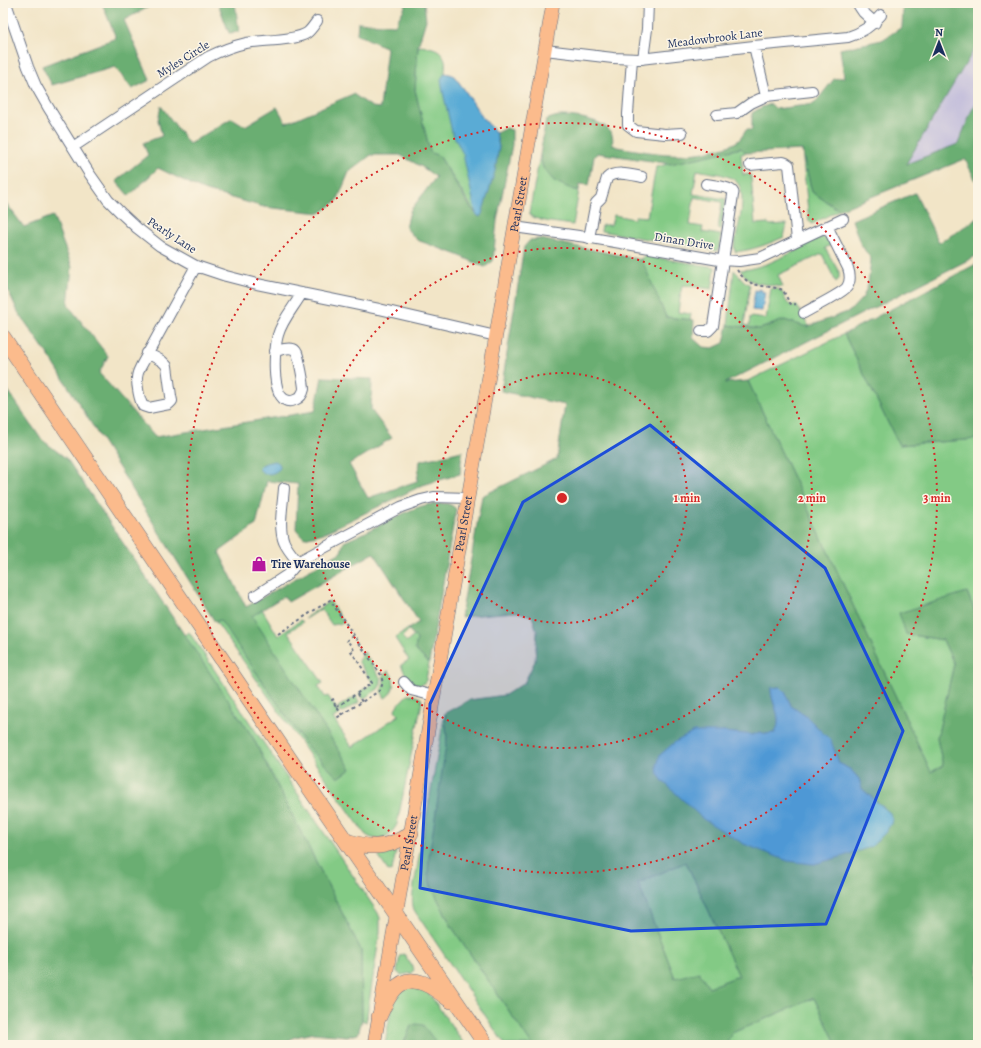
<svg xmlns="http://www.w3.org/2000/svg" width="981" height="1048" font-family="Alegreya,serif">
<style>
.industrial{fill:#c5c0db}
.green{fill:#83ca85;stroke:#4f7c72}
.forest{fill:#6aae72;stroke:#426e68;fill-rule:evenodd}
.water{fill:#5aabd5;stroke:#3a6d9a}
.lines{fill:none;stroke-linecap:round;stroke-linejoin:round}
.minor-casing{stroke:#666f83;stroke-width:12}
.major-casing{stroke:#666f83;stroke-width:14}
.highway-casing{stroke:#666f83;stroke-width:16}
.path{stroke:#666f83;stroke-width:2;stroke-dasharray:3 3;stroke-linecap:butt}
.minor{stroke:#fff;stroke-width:10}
.major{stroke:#fbbb8c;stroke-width:13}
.highway{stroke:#fbbb8c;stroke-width:15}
.marked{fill:#1d4ed8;fill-opacity:0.2;stroke:#1d4ed8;stroke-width:3;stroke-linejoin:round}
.ring{fill:none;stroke:#d62828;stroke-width:2;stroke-dasharray:2 4}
.labels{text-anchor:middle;stroke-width:3;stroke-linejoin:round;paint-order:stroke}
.street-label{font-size:12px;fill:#1b2f5e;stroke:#fcf5e5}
.poi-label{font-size:12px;font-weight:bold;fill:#1b2f5e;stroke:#fcf5e5;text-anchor:start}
.centre{fill:#d62828;stroke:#fcf5e5;stroke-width:2}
.ring-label{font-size:12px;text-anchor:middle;font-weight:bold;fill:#d62828;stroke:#fcf5e5;stroke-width:3;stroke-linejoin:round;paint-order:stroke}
</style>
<rect width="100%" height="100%" fill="#fcf5e5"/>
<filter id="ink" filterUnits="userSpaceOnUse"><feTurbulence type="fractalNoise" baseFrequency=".025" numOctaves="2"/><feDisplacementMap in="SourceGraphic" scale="8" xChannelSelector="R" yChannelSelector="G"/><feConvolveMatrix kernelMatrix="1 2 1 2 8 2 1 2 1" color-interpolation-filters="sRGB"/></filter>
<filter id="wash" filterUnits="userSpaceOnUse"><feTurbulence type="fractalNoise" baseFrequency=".012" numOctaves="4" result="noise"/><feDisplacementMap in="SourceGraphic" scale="16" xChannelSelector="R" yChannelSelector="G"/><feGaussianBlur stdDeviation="0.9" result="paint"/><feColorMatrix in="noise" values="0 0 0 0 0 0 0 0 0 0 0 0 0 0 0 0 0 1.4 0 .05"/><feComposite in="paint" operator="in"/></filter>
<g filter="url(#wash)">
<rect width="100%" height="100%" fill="#f2e5c7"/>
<path class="industrial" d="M978,43V107L972,110L958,144L905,165Z"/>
<path class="green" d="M418,46C429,47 441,47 445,60C446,63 445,69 445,73L453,75L464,89L482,117L496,133L499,147L476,214L440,157L430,152L415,90Z
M741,148L746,153L741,154L743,175L750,174L751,176L755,224L768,223L770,225L787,224L784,237C768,244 753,250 735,252L734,246C737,230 751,189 733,179C723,173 709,173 697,170L693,194L726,199L721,229H718L722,202L694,197L690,225L703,227L702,232L721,235L719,248L717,251L601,231L602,225H611L614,215L634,219L635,216L647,217L656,167L685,160Z
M802,150L812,192L839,210L812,224L809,221Z
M540,155L543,168L575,190H579L573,225C562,223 536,222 529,214Z
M822,237L829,239L831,245L825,248L839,272V279L836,282L822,254L778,275L783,287L757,283L749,280L740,270L750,269L767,264L798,250L805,244L813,240Z
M646,256L715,267L712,289L682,285L678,312L691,314L690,320L666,317L640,259Z
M734,270L744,281L750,285L744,325L749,326L750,317L766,319L771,288C774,289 778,288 781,291C787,297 783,306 797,306L809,326L807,327L784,320L760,329L728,325Z
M844,334L899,445L978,439V619L967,592L906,634L943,640L954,664L937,738L943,766L931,772L748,381Z
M330,601L344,623L332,625L321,609L306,619L305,618Z
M262,609L278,636L301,620L303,622L288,632L323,683L318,686L325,697L328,696L340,714L333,718L352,747L399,715L395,710L396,707L407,695H413L421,698L422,702L397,824C391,837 377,844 365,834L216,622L220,619L306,745L338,778L351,769L251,616Z
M408,629L409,630L402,637L407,642L414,636L417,639L415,650L429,663L426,680C424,685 419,686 414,684L408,679L401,665L409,660L395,638Z
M189,632L378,913L380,918V932L366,1022L362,1020L361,950L252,736L184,635Z
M364,652L379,676L381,678V684L378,689L363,699L359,693L373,683L358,661Z
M389,671C396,680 395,692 385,698L381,691C384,686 385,681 383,675Z
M356,696L359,702L342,713L338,707Z
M445,713L447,739L431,886L452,927L532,1045H505L414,910C411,901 413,894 414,885Z
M391,849L396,852L392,870L388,871L379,857L381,852Z
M686,862L739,976L709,987L675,978L638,883Z
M404,954L414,969L412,973L401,975L397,972L400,955Z
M411,986L428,992L465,1045H438L423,1026H411L403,1045H385C387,1032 391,998 402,990C404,989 408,988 411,986Z
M814,998L837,1045H725L732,1033Z"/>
<path class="forest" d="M102,3H156L124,20L150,80L132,89L115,67L52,85L42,66L116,38Z
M218,3H235L239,32L229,33Z
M404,3H424L426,20L418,46L415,90L430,152L440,157L469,205L476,214L479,217L499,147L496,133L506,128L512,130V145L497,221L493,261L485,267L458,255L417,240L406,228L410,211L436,177L422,167L400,155H371L349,172L337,201L320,213L264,207L203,190L158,168L129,196L116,181L148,155L143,143L162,136L158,120L161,106L189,144L232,118L245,126L277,107L286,123L353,94L372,107L380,108L387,48L357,34L358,22L395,25L405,7Z
M896,3H978V43L906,164L958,144L972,110L978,100V185L965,159L839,210L812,192L802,150L746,153L741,148L671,164L597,153L594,157L589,185L580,184L579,190H575L569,188L554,181L543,168L540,155L546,120C551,118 556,116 561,116C575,116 607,120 612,135C613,138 613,141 612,144L617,147C650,152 679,159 713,150C722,148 731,146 739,140C742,137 744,133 746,130H752V113L762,107L771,104L776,109L814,104L834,79L844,77L840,49L882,40L902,27L903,10Z
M915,193L939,243L978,218V255L725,383L748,381L931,772L943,766L937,738L954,664L943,640L906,634L899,613L967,592L978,619V1045H837L814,998L732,1033L725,1045H532L452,927L431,886L428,874L429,857L447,739L445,713L469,700L505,695L524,683L535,661L537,632L532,616L517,612L491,614L461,617L482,496L557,459L565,405L501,391L524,247L530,240L540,239L642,260L666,317L694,320L693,338L703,347L713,348L724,343L728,325L760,329L784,320L807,327L850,311L863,297L868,285L871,259L860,243L852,220ZM780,687L785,692L791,706L807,717L818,729L835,751L839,763L851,770L859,779L862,789L878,802L724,732L753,735L760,732L765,734L775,733C784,715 771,706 771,688ZM686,862L739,976L709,987L699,972L675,978L638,883Z
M3,199L24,227L53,216L72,267L68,305L108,356L99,373L155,437L315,411L322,377L372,379L371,410L392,438L349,464L368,498L417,481L420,461L462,451L460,474L423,485L324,533L304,538L296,529L298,484L267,481L256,525L219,552L246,607L341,552L344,542C360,535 376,527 392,519C405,513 419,505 433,504C441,503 450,502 456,509L429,663L415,650L417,639L408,629L419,622L374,553L288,602L284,596L252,616L351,769L338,778L306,745L220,620L215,622L51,359L18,312L3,279Z
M978,263V439L899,445L844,334Z
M3,383L41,439L67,459L252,736L361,950L362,1020L358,1034L347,1036L313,1033L295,1037L280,1045H3Z
M416,1024L423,1025L438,1045H403L411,1026Z"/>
<path class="water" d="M445,73L453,75L464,89L482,117L496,133L499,147L495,171L482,214L480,217L476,214L463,154L452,132L443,92L441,79Z
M758,289L762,290V292H765L762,311L752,310L755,290L758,291Z
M274,461C278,462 280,463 280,468C275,474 265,477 259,469L260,466L266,463Z
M780,687L785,692L791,706L807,717L831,741L839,763L851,770L859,779L862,789L890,813L893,820L886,832L871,847L840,857L814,864L788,861L744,844L703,819L663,781L658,774L657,766L660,755L675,742L694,732H724L753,735L760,732L766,734L775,733C784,715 771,706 771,688Z"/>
</g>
<g filter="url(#ink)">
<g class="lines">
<defs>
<path id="minor" d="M6,3L28,67L36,86L48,107L89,173L108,200L122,214L137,228L160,246L196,266L226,276L257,284L379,309L496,336
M857,3L863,12L875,23
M754,46L766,96L812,91
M545,50L613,58L640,59L754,46L848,37C861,33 872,26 881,15
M632,59L628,114V125L636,131L665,134L682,133
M643,59L647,29L648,3
M717,115L737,113L751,103L766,96
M73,147L208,57C220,51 233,46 246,43C261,40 295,41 307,33C311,30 314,25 317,21
M750,165L783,162L786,163L789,165L797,240
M514,227L586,237L719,260L739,261L760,258L843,219
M589,238L595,207L596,203L601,198L607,178C615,170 632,175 642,177
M804,313C812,308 843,293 847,287C851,281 850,274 848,268L827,226
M701,331H708L713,326L733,195C733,194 734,193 733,192C731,187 712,185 706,184
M275,351C280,350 288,347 293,349C295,349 296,351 297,353C299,358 304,384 304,389C303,394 300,398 295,400C269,410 274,348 278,335C282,320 294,307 302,293
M147,353L162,361L167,366L171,396L172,401L169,404L149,408L143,406C139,399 137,386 137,378C137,373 139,370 141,366L196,266
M284,488C283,504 278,527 284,542C287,549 293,556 298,562
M255,596L287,575L298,562L303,559L401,507L421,500L434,497L468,498
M404,682L411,690L434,696"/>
<g id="major">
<path id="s1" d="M374,1045L553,3"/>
</g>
<path id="highway" d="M3,337L306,783L486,1045
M346,841C354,843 363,846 371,846C385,847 400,841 411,833
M379,1017C383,1008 387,998 394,990C411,969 436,989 451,1001"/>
</defs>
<use href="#minor" class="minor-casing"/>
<use href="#major" class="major-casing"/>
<use href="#highway" class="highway-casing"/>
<path class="path" d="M737,270C740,274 744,279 749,282C758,287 773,286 783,290L789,302L792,305L796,304
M278,634L330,600L381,675C383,681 383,686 379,691L335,719
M346,641L354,635
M357,694L362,702
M334,699L332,700L342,715
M337,707L372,683L351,651L354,650L347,640"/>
<use href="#minor" class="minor"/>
<use href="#major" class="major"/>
<use href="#highway" class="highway"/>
</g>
</g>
<path class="marked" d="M650,425L825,568L903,731L826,924L631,931L420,888L430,704L523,502Z"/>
<g class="ring">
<circle cx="562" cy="498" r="125"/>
<circle cx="562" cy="498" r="250"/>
<circle cx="562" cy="498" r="375"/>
</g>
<defs>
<symbol id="shop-bare" viewBox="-9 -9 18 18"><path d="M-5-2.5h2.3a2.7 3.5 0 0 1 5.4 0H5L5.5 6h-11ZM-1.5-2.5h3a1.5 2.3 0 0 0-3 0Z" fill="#b5179e" stroke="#fcf5e5" stroke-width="2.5" paint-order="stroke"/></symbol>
</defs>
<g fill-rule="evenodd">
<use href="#shop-bare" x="248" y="553" width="22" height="22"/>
</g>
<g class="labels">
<g class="street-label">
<text transform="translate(715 38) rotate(-7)" y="4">Meadowbrook Lane</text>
<text transform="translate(183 59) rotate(-32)" y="4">Myles Circle</text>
<text dy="4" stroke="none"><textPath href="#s1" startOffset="853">Pearl Street</textPath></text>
<text transform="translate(172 235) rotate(33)" y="4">Pearly Lane</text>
<text transform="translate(684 241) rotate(9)" y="4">Dinan Drive</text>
<text dy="4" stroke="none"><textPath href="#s1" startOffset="529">Pearl Street</textPath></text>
<text dy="4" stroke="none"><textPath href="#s1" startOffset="205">Pearl Street</textPath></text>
</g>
<g class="poi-label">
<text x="271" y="568">Tire Warehouse</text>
</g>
</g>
<circle cx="562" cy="498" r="6" class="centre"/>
<g class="ring-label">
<text x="687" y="502">1 min</text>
<text x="812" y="502">2 min</text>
<text x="937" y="502">3 min</text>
</g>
<rect width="981" height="1048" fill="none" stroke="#fcf5e5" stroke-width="16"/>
<g transform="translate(939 42)" stroke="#fcf5e5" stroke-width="3" paint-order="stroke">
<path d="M0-3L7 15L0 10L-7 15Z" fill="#1b2f5e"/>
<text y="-6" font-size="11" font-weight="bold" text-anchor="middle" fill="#1b2f5e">N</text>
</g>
</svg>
